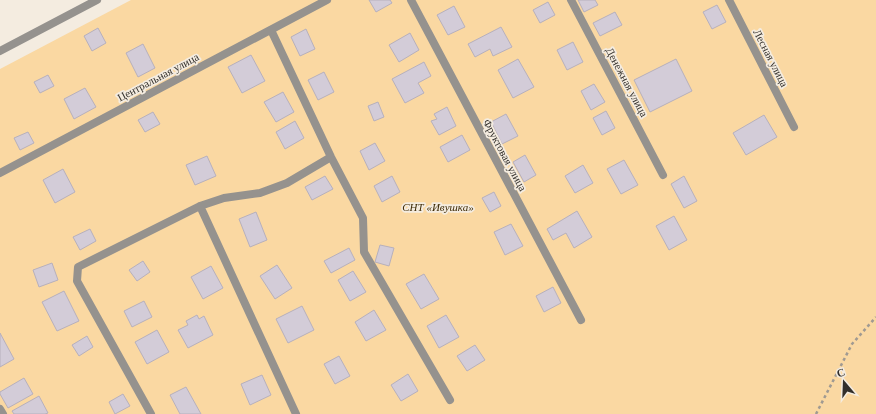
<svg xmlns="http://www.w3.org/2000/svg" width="876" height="414" font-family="Georgia,serif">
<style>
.green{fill:#fad8a2}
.building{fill:#d3ccd8;stroke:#b7b0bc}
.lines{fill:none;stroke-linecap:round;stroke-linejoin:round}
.path{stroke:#a09a92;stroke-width:2.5;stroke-dasharray:3 3;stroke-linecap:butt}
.service{stroke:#95928e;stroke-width:8}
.minor{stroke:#95928e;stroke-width:8}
.labels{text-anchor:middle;stroke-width:3.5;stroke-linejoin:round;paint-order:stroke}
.street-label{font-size:11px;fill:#322f2b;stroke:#f4ece0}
.park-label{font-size:11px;font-style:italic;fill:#3e2b06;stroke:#f4ece0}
</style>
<rect width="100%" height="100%" fill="#f4ece0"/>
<path class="green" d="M131,0H876V414H0V69Z"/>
<path class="building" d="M369,0H390L392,3L376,12Z
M578,0H595L598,5L584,12Z
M548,2L555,15L540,23L533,10Z
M717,5L726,22L712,29L703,12Z
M454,6L465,27L448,35L437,15Z
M615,12L622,25L600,36L593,23Z
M501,27L512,47L493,56L490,49L475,57L468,44Z
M98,28L106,43L92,51L84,36Z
M306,29L315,49L300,56L291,37Z
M410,33L419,50L399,62L389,45Z
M573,42L583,62L567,70L557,50Z
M143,44L155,68L138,77L126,53Z
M251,55L265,81L242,93L228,67Z
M518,59L534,87L513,98L498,70Z
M676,59L692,91L650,112L634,80Z
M424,62L431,76L418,83L424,93L405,103L392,79Z
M324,72L334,92L318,100L308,80Z
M48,75L54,86L40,93L34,82Z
M594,84L605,102L591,110L581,91Z
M85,88L96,107L74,119L64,99Z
M283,92L294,112L276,122L264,102Z
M378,102L384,117L374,121L368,106Z
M447,107L456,126L439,135L431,121L437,119L434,114Z
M606,111L615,128L602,135L593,118Z
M153,112L160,124L145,132L138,120Z
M506,114L518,136L502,144L491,122Z
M764,115L777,137L746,155L733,133Z
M295,121L304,138L285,149L276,132Z
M28,132L34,143L20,150L14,138Z
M462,135L470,150L448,162L440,147Z
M375,143L385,161L369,170L360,151Z
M525,155L536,175L524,182L513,162Z
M207,156L216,176L195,185L186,165Z
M624,160L638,185L621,194L607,169Z
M583,165L593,183L575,193L565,176Z
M63,169L75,192L55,203L43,180Z
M325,176L333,189L312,200L305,187Z
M392,176L400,192L382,202L374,186Z
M684,176L697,201L684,208L671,184Z
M494,192L501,206L490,212L482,198Z
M577,211L592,237L574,248L566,233L553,240L547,229Z
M256,212L267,240L250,247L239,219Z
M674,216L687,240L669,250L656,226Z
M511,224L523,246L505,255L494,232Z
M90,229L96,241L80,250L73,237Z
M380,245L394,248L389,266L375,262Z
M349,248L355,260L331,273L324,261Z
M143,261L150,272L137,281L129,270Z
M52,263L58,280L39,287L33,270Z
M277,265L292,288L275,299L260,276Z
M211,266L223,288L203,299L191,277Z
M353,271L366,292L350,301L338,280Z
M424,274L439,299L421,309L406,284Z
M553,287L561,303L544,312L536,296Z
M64,291L79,321L57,331L42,302Z
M144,301L152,317L132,327L124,311Z
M302,306L314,330L288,343L276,319Z
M374,310L386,330L366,341L355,322Z
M197,315L199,319L204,316L213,335L188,348L178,330L188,325L186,321Z
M446,315L459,337L439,348L427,326Z
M157,330L169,352L147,364L135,342Z
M0,333L14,359L0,367Z
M87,336L93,347L79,356L72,345Z
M475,345L485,360L467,371L457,356Z
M339,356L350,376L335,384L324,364Z
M408,374L418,391L401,401L391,385Z
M262,375L271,395L250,405L241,384Z
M24,378L33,394L8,408L0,394V392Z
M186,387L201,414H180L170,395Z
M123,394L130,406L115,414L109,402Z
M39,396L48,413L45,414H14L12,411Z"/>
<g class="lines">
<path class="path" d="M816,414L852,344L876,317"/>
<path class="service" d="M411,0L581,320
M571,0L663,175
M729,0L794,127
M271,30L331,157L363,218L364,252L450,400
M200,206L296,414
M0,409L3,414
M151,414L77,281L78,267L200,206L224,198L260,193L287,183L331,157"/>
<path class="minor" d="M0,51L97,0
M0,173L327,0"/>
</g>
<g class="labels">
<g class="street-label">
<text transform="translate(771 58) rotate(63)" y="4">Лесная улица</text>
<text transform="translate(158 77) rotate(-28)" y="4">Центральная улица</text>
<text transform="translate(627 82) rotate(62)" y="4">Денежная улица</text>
<text transform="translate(505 155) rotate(62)" y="4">Фруктовая улица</text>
</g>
<g class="park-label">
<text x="438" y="211">СНТ «Ивушка»</text>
</g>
</g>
<g transform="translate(844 382) rotate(341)" stroke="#f4ece0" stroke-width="3" paint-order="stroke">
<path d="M0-3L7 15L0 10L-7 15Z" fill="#322f2b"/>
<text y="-6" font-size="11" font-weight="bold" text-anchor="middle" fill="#322f2b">С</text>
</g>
</svg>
